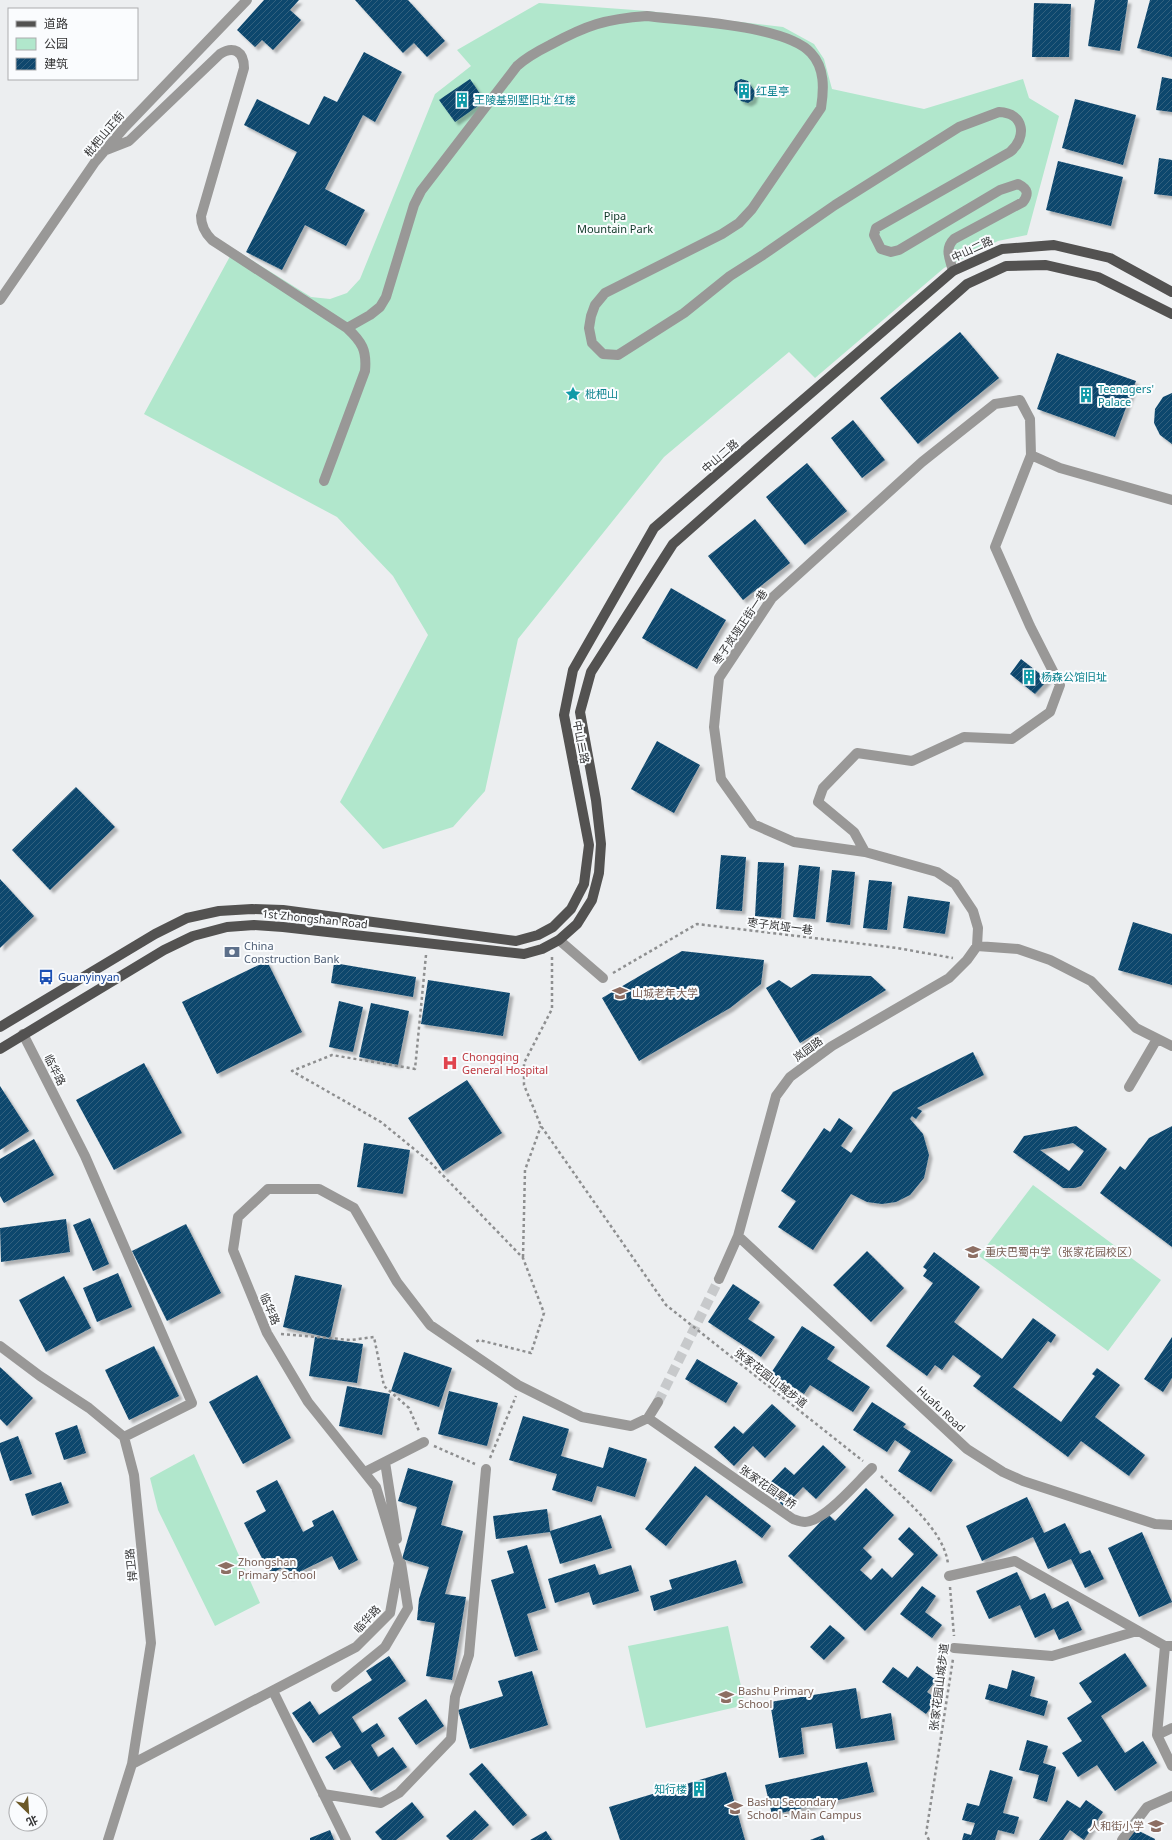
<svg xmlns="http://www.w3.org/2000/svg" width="1172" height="1840" font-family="'Noto Sans','Noto Sans SC',sans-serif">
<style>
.park{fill:#b1e7cc}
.building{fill:url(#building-hatch);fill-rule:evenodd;filter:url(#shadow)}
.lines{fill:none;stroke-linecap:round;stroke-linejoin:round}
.minor-tunnel{stroke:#c7c9cb;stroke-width:10;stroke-dasharray:10 5;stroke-linecap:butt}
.path{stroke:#8e8f90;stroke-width:2.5;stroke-dasharray:3 3;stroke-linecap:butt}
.minor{stroke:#999897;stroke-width:10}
.major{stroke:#535251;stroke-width:10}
.labels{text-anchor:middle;stroke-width:4;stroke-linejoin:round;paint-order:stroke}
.culture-label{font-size:11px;fill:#0d838f;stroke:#fafcfe;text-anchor:start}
.street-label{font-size:11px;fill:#343435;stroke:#fafcfe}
.park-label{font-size:11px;fill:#0e3726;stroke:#fafcfe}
.service-label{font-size:11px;fill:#4e5e75;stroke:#fafcfe;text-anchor:start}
.transit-label{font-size:11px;fill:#164399;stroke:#fafcfe;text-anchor:start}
.education-label{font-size:11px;fill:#785e54;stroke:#fafcfe;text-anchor:start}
.health-label{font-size:11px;fill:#be3a42;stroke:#fafcfe;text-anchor:start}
</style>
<defs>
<pattern id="building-hatch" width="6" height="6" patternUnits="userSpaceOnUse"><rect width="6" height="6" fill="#0f476d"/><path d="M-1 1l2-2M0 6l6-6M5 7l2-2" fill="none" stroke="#33607e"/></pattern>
<filter id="shadow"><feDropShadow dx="3.5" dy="3.5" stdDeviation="1" flood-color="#0004"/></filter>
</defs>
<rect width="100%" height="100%" fill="#eceef0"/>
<path class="park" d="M539,3L648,11L783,27L814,44L824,59L832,89L924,109L1023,79L1029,98L1059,116L1027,235L998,241L944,268L815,378L789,352L664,457L518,639L485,791L453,827L383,849L340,802L428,635L393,576L337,517L144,414L234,249L311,297L330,299L347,293L360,279L435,94L471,66L457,50Z
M1033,1185L1161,1280L1108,1351L979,1256Z
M194,1454L260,1603L215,1626L158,1510L150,1478Z
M728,1626L745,1705L646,1728L628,1646Z"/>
<path class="building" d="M264,0H299L290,10L301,20L273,50L262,40L255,47L237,30Z
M355,0H408L445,41L427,57L414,43L403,53Z
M1095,0H1128L1120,51L1088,46Z
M1150,0H1172V57L1137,48Z
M1034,3L1071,4L1069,57H1032Z
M364,52L402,72L375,122L363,115L325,189L365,210L346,246L305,225L282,270L246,252L297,152L244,125L257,99L309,125L324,96L337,102Z
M1162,77L1172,79V112L1156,110Z
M470,79L485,101L455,122L439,100Z
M741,79L748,81L755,92L753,100L748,103L741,101L734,90L735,82Z
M1075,99L1136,115L1123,165L1062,148Z
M1159,158L1172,160V196L1154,194Z
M1058,161L1123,177L1111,226L1046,210Z
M960,332L999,378L918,444L880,398Z
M1057,353L1136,381L1115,437L1037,409Z
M1172,393V444L1160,435L1154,423L1155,409L1163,397Z
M853,420L885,460L862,478L831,438Z
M807,463L847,511L805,545L766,497Z
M755,519L790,563L743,600L708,556Z
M671,588L726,620L697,669L642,638Z
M1021,659L1048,680L1035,694L1010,674Z
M657,741L700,765L674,813L631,789Z
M76,787L115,827L50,890L12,850Z
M721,855L746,857L742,911L716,909Z
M758,862L784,863L781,918L755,916Z
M799,865L820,867L815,919L793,917Z
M832,870L855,872L850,925L826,922Z
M0,879L34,916L0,948Z
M869,880L892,882L887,930L863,928Z
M908,896L950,902L945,934L903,928Z
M1133,922L1172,934V985L1118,970Z
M682,951L764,960L761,984L730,1008L639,1061L602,998Z
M267,961L302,1032L217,1074L182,1002Z
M334,963L416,977L413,997L331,983Z
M812,974L871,976L886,990L800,1043L766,988L779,980L791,988Z
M428,980L510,993L503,1036L421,1024Z
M339,1001L363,1007L353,1052L329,1047Z
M371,1003L409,1011L398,1065L359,1057Z
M973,1052L984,1075L917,1108L922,1111L916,1119L912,1116L910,1119L923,1134L929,1155L924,1178L910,1195L896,1202L882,1204L867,1202L851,1194L813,1250L778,1227L796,1201L781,1191L824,1128L830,1132L839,1118L853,1128L841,1146L851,1153L893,1092Z
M144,1063L182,1133L114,1170L76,1100Z
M467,1080L502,1133L443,1171L408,1118Z
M0,1086L29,1131L0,1150Z
M1076,1126L1107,1149L1081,1186L1075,1188H1063L1013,1152L1024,1136ZM1073,1143L1084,1151L1069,1171L1040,1150Z
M1172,1126V1247L1100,1193L1120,1166L1125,1170L1149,1138Z
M34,1139L54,1175L4,1203L0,1196V1159Z
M364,1143L410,1150L403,1194L357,1187Z
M90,1218L109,1264L93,1271L73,1225Z
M66,1219L70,1252L1,1262L0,1228Z
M186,1224L221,1293L167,1321L132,1251Z
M867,1251L904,1288L871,1322L833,1285Z
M934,1252L980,1287L954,1322L1002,1359L1033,1318L1056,1335L1051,1343L1048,1341L1013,1387L1061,1422L1095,1376L1092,1374L1097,1368L1120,1385L1095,1417L1145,1455L1129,1476L1081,1441L1068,1457L973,1386L981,1376L953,1355L942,1370L935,1365L927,1376L886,1346L933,1283L923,1276L927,1270L923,1267Z
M118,1273L132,1307L97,1322L83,1288Z
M295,1275L342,1285L330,1338L283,1327Z
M64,1276L91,1328L46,1352L19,1300Z
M733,1284L760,1302L748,1319L775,1337L761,1357L708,1322Z
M802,1326L835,1347L827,1359L870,1387L853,1412L810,1385L804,1394L771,1373Z
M315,1337L363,1344L357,1383L309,1376Z
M1172,1337V1378L1163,1392L1144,1379Z
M154,1346L179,1396L129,1420L105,1370Z
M404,1352L452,1368L439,1407L391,1391Z
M697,1359L738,1383L726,1403L685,1379Z
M0,1367L33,1398L7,1426L0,1419Z
M257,1375L291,1438L243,1464L209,1402Z
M347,1386L390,1394L382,1435L339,1426Z
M449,1391L498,1403L487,1446L438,1434Z
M872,1402L906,1424L903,1427L953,1460L931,1492L898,1471L911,1451L895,1440L887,1452L853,1430Z
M772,1404L796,1426L765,1458L753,1446L734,1466L714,1447L734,1426L743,1434Z
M523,1416L569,1429L561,1456L603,1468L609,1447L647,1459L635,1497L597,1486L592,1502L552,1490L557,1474L509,1460Z
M77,1425L86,1453L64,1460L55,1433Z
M18,1436L32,1474L10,1481L0,1451V1443Z
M823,1445L846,1467L816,1499L803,1487L784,1507L765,1488L785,1467L794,1475Z
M695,1466L771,1526L762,1538L706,1495L666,1546L645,1529Z
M408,1468L453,1481L441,1525L463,1531L445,1594L466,1597L452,1680L426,1676L435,1623L417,1620L419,1599L429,1567L402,1559L417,1507L398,1501Z
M277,1480L303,1532L314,1526L312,1521L333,1510L358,1560L339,1570L332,1556L289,1577L284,1567L270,1574L244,1523L266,1511L256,1491Z
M61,1482L69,1503L32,1516L25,1494Z
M866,1488L894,1515L863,1548L872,1557L860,1570L871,1580L882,1568L892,1578L914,1554L898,1539L909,1527L938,1555L865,1631L788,1556L828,1514L835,1521Z
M1027,1497L1044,1533L1065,1523L1080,1554L1090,1550L1104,1579L1085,1588L1071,1559L1048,1569L1033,1537L982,1561L966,1526Z
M547,1509L550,1531L601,1515L612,1548L560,1564L550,1532L496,1539L493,1516Z
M1142,1532L1172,1602L1139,1617L1108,1548Z
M527,1545L546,1608L527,1614L538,1650L515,1657L491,1580L514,1573L507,1551Z
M736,1560L743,1583L654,1611L650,1596L672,1589L669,1580Z
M595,1564L599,1575L631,1565L639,1591L593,1605L589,1592L555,1603L548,1579Z
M1017,1572L1030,1600L1045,1593L1052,1609L1068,1601L1082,1630L1059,1640L1054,1629L1035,1638L1020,1605L989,1619L976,1591Z
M922,1586L936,1596L925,1612L942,1625L932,1638L900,1614Z
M830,1625L845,1638L824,1660L810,1647Z
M1125,1653L1147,1686L1101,1716L1125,1753L1143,1741L1157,1763L1115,1791L1097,1765L1078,1777L1062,1753L1082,1741L1067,1718L1092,1702L1079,1683Z
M389,1656L406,1681L352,1717L362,1733L377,1723L385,1736L371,1745L378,1757L393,1747L407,1767L371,1791L350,1760L334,1770L325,1757L341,1747L331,1731L313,1743L292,1713L310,1701L319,1715L372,1680L366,1671Z
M917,1666L936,1680L927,1692L937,1699L926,1714L882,1682L893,1667L908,1678Z
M1012,1670L1035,1677L1030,1696L1048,1701L1044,1716L985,1699L989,1684L1007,1689Z
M532,1671L548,1725L470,1749L458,1710L503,1696L498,1681Z
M856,1688L861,1719L891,1713L895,1740L836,1749L832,1723L801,1728L804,1754L779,1758L770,1702Z
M426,1699L444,1726L416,1745L398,1718Z
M1027,1740L1048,1746L1043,1763L1056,1767L1047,1802L1033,1798L1039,1775L1019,1770Z
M867,1762L874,1792L772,1815L765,1785Z
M482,1763L527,1815L513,1826L469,1774Z
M990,1770L1013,1777L1003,1813L1019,1817L1014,1834L998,1830L995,1840H962L964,1833L971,1835L975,1823L962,1820L967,1803L979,1806Z
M726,1772L745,1840H620L609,1807Z
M1067,1800L1080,1808L1086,1800L1103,1812L1084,1840L1070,1830L1063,1840H1039Z
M412,1802L424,1817L396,1840H382L375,1832Z
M475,1810L489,1825L472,1840H450L446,1836Z
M1133,1828L1155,1839V1840H1128Z
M330,1830L334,1840H310V1838Z
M546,1831L552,1840H530Z
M823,1835L825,1840H810Z"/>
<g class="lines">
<path class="minor-tunnel" d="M658,1402L719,1279"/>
<path class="path" d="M426,955L415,1069L332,1055L292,1071L381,1122L430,1162L523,1258L544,1313L531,1353L479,1340L476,1342
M552,957V1009L524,1063V1085L541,1126L666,1305L863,1461
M613,973L697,924L897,948L953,958
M523,1257L525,1170L541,1126
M281,1334L351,1340L374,1337L384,1386L409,1408L419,1431
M434,1446L475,1464
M490,1458L516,1396
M881,1476C904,1499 944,1530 948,1564
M950,1587L954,1636
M929,1840L926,1834L953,1659"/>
<path class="minor" d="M106,150L129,141L220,54C234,45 244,52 244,68L201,216C201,226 205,233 212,240L347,328C362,342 367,350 365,371L324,481
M0,300L95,162L124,128L247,0
M347,328L370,315L380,307L386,297L414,205L421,191L517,66C527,57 538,51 550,45C587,25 605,19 647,16C686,21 786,25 811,53C825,68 824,89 821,108L752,209L739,223L722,234L605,293L595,305L591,316L589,328L592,343L603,354L618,355L684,313L730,276L763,255L835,205L959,127L999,112C1025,113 1027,138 1010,152L876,228L874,235L881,249L891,252L899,250L1000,190L1018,184C1028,189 1029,194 1023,202L954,239C944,249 950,259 953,271
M865,852L854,832L818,802L823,788L857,753L912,761L964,737L1012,739L1050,712L1060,685L1030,626L995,547L1031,455L1060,468L1172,500
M559,940L603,978
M977,946L978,928L973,911L955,884L937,872L865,852L794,842L753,824L721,779L714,727L719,678L772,598L922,462L995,404L1020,400L1030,419L1031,455
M977,946L1018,949L1050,960L1091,981L1136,1028L1172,1046
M23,1034L85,1156L192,1403L124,1437
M1129,1087L1157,1039
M738,1236L967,1449L1003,1472L1023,1481L1155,1524L1172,1525
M719,1279L738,1236L776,1096L790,1077L832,1046L949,978L967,960L977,946
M0,1346L40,1376L89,1408L124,1437L134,1475L151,1643L132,1764L108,1840
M648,1418L793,1519C796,1520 801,1522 805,1522C825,1521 857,1482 872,1468
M385,1462L397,1539
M365,1472L424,1442
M949,1576L1015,1561L1165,1646H1172
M1165,1646L1157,1735L1172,1766
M954,1648L1052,1656L1137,1631
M336,1687L385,1647L408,1608L401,1563
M273,1691L346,1840
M1157,1735L1172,1728
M132,1764L356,1647L390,1613L399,1563L376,1487L308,1402L267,1333L233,1250L238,1217L268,1189H319L354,1208L397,1282L430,1325L518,1385L582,1417L631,1426L648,1418L658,1402
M323,1794L381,1803L399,1793L451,1739L455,1697L469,1655L486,1469
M1122,1840L1147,1807L1172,1796"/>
<path class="major" d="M0,1027L155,934L187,918L219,911L252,909L283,910L516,941L538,935L553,927L571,909L584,884L589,845L564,715L573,670L654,528L953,271L1002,249L1054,245L1110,258L1172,292
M0,1049L164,950L193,936L227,927L254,925L283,927L524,954L542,949L559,940L577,924L592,900L599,873L601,844L596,800L580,712L591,672L673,544L967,284L1006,266L1046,265L1098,277L1172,314"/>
</g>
<defs>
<symbol id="building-bare" viewBox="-9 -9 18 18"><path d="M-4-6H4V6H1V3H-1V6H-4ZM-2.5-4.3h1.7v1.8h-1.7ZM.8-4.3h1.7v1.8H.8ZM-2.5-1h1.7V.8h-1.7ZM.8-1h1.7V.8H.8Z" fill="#0f9aa8" stroke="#fafcfe" stroke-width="2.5" paint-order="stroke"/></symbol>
<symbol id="sight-bare" viewBox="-9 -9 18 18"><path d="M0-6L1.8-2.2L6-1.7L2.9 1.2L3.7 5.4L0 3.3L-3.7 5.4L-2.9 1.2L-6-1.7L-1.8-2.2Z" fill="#0f9aa8" stroke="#fafcfe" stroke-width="2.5" paint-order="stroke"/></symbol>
<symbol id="bank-bare" viewBox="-9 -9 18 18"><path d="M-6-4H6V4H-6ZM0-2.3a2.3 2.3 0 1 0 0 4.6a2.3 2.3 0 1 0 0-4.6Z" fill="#5c6f8a" stroke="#fafcfe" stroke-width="2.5" paint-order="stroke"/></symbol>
<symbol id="bus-bare" viewBox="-9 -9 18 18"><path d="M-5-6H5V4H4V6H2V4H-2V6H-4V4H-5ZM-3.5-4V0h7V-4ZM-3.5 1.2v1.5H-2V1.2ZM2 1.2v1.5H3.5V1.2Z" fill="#1a4fb4" stroke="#fafcfe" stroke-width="2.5" paint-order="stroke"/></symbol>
<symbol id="university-bare" viewBox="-9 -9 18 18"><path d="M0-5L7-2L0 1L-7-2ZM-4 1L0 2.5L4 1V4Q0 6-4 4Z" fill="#8d6e63" stroke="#fafcfe" stroke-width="2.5" paint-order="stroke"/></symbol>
<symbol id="hospital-bare" viewBox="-9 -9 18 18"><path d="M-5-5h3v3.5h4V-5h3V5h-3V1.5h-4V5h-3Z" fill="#e0444e" stroke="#fafcfe" stroke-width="2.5" paint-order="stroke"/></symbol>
<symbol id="school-bare" viewBox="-9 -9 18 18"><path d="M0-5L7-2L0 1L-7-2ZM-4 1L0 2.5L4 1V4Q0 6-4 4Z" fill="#8d6e63" stroke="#fafcfe" stroke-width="2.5" paint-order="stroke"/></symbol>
</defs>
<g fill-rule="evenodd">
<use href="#building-bare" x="733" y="80" width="22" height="22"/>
<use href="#building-bare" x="451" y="89" width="22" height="22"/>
<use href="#sight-bare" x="562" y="383" width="22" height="22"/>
<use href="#building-bare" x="1075" y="384" width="22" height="22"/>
<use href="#building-bare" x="1018" y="666" width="22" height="22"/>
<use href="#bank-bare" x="221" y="941" width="22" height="22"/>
<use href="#bus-bare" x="35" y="966" width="22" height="22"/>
<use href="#university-bare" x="609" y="982" width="22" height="22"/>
<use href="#hospital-bare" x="439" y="1052" width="22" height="22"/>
<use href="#school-bare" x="962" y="1241" width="22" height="22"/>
<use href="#school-bare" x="215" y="1557" width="22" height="22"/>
<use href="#school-bare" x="715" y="1686" width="22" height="22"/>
<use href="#building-bare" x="688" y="1778" width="22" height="22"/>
<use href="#school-bare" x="724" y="1797" width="22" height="22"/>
<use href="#school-bare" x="1145" y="1815" width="22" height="22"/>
</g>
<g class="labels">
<g class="culture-label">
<text x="756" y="95">红星亭</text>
<text x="474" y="104">王陵基别墅旧址 红楼</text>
<text x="1098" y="393">Teenagers'<tspan x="1098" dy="13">Palace</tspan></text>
<text x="585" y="398">枇杷山</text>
<text x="1041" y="681">杨森公馆旧址</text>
<text x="687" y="1793" text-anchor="end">知行楼</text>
</g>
<g class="street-label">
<text transform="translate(104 134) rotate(-50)" y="4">枇杷山正街</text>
<text transform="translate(972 249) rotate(-25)" y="4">中山二路</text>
<text transform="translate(720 456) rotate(-41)" y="4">中山二路</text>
<text transform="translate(740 627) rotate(-56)" y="4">枣子岚垭正街一巷</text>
<text transform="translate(581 742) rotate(79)" y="4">中山二路</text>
<text transform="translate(315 919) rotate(6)" y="4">1st Zhongshan Road</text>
<text transform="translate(780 926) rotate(7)" y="4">枣子岚垭一巷</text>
<text transform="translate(808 1049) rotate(-36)" y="4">岚园路</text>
<text transform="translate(55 1070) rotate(63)" y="4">临华路</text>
<text transform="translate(270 1309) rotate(67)" y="4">临华路</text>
<text transform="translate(771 1378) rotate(38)" y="4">张家花园山城步道</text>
<text transform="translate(941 1409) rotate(43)" y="4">Huafu Road</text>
<text transform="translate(768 1487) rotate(35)" y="4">张家花园旱桥</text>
<text transform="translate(131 1565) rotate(-96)" y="4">捍卫路</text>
<text transform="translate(367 1619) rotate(-47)" y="4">临华路</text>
<text transform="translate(939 1687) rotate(-83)" y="4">张家花园山城步道</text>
</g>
<g class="park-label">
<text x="615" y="220">Pipa<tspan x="615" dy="13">Mountain Park</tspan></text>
</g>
<g class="service-label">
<text x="244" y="950">China<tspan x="244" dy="13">Construction Bank</tspan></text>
</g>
<g class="transit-label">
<text x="58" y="981">Guanyinyan</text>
</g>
<g class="education-label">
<text x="632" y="997">山城老年大学</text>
<text x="985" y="1256">重庆巴蜀中学（张家花园校区）</text>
<text x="238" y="1566">Zhongshan<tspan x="238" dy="13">Primary School</tspan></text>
<text x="738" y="1695">Bashu Primary<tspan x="738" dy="13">School</tspan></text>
<text x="747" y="1806">Bashu Secondary<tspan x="747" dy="13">School - Main Campus</tspan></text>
<text x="1144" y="1830" text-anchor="end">人和街小学</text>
</g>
<g class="health-label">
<text x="462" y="1061">Chongqing<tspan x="462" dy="13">General Hospital</tspan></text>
</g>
</g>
<rect x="8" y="8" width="130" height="72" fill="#fafcfe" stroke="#abacae"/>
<rect x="16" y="21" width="20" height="6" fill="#535251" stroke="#abacae"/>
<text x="44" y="28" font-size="12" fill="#343435">道路</text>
<rect x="16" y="38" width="20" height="12" fill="#b1e7cc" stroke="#abacae"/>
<text x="44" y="48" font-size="12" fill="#343435">公园</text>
<rect x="16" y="58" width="20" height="12" fill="url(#building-hatch)" stroke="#abacae"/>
<text x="44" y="68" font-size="12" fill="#343435">建筑</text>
<g transform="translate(28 1812) rotate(155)"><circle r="19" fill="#fafcfe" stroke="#abacae"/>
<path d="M0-3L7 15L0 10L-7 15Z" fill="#6b5827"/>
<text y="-6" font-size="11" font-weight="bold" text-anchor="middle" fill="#343435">北</text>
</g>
</svg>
